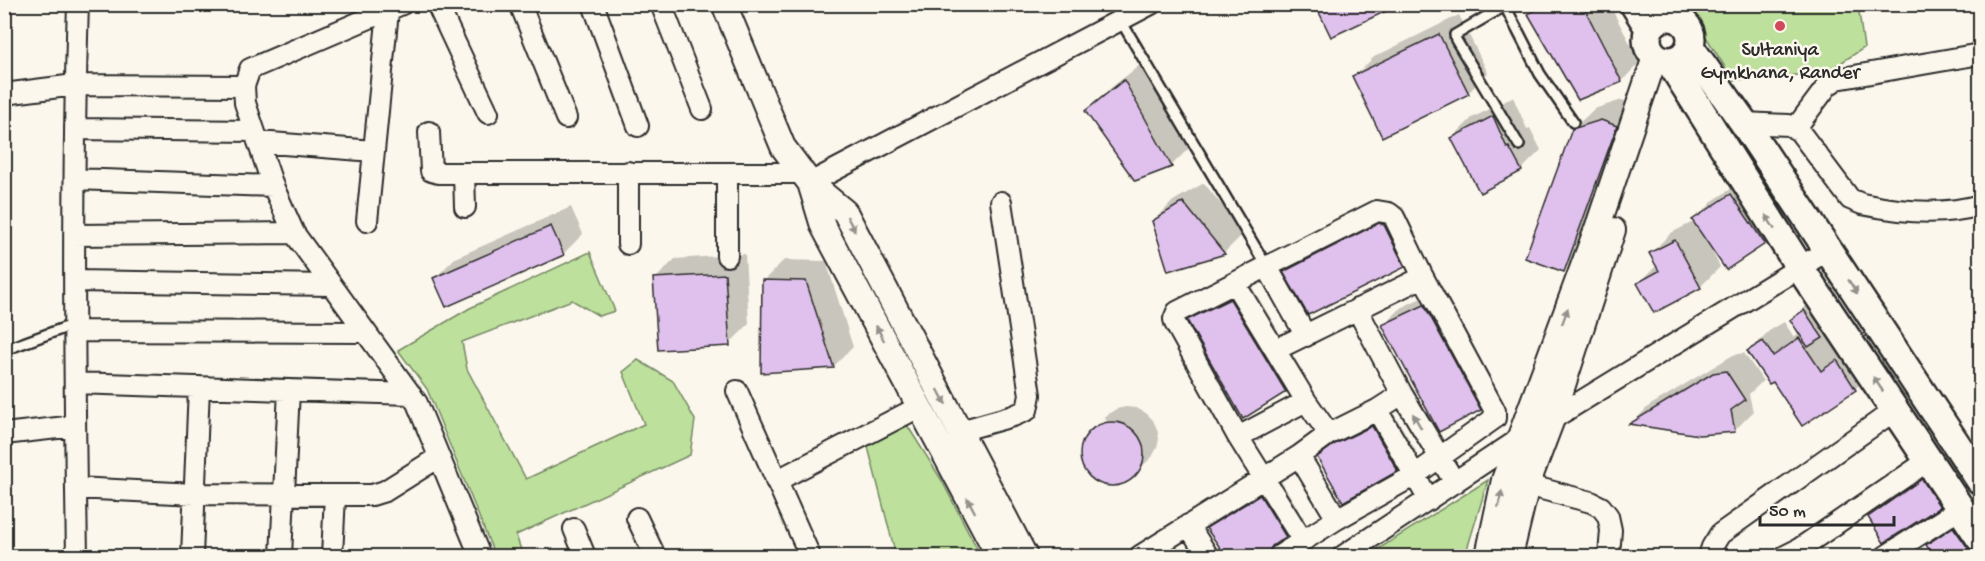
<svg xmlns="http://www.w3.org/2000/svg" width="1985" height="561" font-family="'Gochi Hand',sans-serif">
<style>
.green{fill:#bde19c;stroke:#748664;stroke-width:1.5}
.shadow{fill:#0003}
.building{fill:#e0c1ee;stroke:#2b2b2b;stroke-width:1.5}
.lines{fill:none;stroke-linecap:round;stroke-linejoin:round}
.service-casing{stroke:#2b2b2b;stroke-width:14}
.minor-casing{stroke:#2b2b2b;stroke-width:24}
.tertiary-casing{stroke:#2b2b2b;stroke-width:28}
.secondary-casing{stroke:#2b2b2b;stroke-width:32}
.service{stroke:#fbf7ec;stroke-width:9}
.minor{stroke:#fbf7ec;stroke-width:20}
.tertiary{stroke:#fbf7ec;stroke-width:24}
.secondary{stroke:#fbf7ec;stroke-width:27}
.oneway{fill:#93918c}
.poi-dot{fill:#d1495b;stroke:#fbf7ec;stroke-width:2}
.labels{text-anchor:middle;stroke-width:5;stroke-linejoin:round;paint-order:stroke}
.poi-label{font-size:20px;fill:#2b2b2b;stroke:#fbf7ec}
</style>
<rect width="100%" height="100%" fill="#fbf7ec"/>
<filter id="ink" filterUnits="userSpaceOnUse"><feTurbulence type="fractalNoise" baseFrequency=".0167" numOctaves="2"/><feDisplacementMap in="SourceGraphic" scale="12" xChannelSelector="R" yChannelSelector="G"/><feConvolveMatrix kernelMatrix="1 2 1 2 8 2 1 2 1" color-interpolation-filters="sRGB"/></filter>
<g filter="url(#ink)">
<path class="green" d="M1686,5H1858L1864,48L1825,73L1733,80Z
M590,252L615,311L599,316L572,300L462,342L467,369L526,479L644,424L623,372L638,360L673,381L695,420L690,455L516,535L523,556H495L427,389L398,350L470,308Z
M907,425L941,479L981,556H896L867,443Z
M1488,480L1465,556H1367Z"/>
<path class="shadow" d="M1540,4H1609L1640,62L1622,81L1579,98L1530,14Z
M1459,15L1488,73L1468,93L1354,77L1374,57Z
M1145,61L1191,146L1171,166L1087,111L1107,91Z
M1513,97L1527,129L1530,128L1541,150L1521,170L1452,138L1472,118Z
M1622,100L1636,105L1584,250L1564,270L1573,129L1594,109Z
M1752,175L1784,223L1764,243L1710,247L1720,267L1700,287L1639,283L1657,265L1651,253L1671,233L1695,221L1714,200Z
M1204,183L1244,233L1224,253L1169,269L1153,222L1173,201Z
M1398,206L1403,207L1422,248L1404,266L1285,272L1304,254Z
M571,207L583,234L563,254L435,278L455,258Z
M745,254L749,324L729,344L655,279L675,259Z
M784,260L826,261L853,347L833,367L764,280Z
M1249,282L1303,372L1285,390L1189,321L1207,302Z
M1443,288L1498,391L1480,409L1384,325L1402,307Z
M1812,300L1875,369L1855,389L1803,424L1774,380L1749,351L1769,331L1784,322L1794,337L1800,332L1792,320Z
M1744,353L1763,381L1749,394L1753,412L1734,431L1632,423L1649,406L1733,355Z
M1126,407L1136,408L1146,413L1153,420L1157,429L1159,439L1157,448L1152,457L1129,479L1110,485L1100,482L1091,477L1084,469L1081,459V448L1084,439L1097,425V427L1107,421L1105,418L1100,421L1107,415L1116,409Z
M1391,409L1416,451L1397,470L1343,500L1319,458L1338,439Z
M1941,462L1958,488L1939,506L1884,541L1869,517L1888,499Z
M1279,478L1304,518L1265,556H1228L1208,529L1226,510Z
M1980,518V556H1936L1928,545L1948,525Z
M1820,544L1827,556H1784Z
M1171,547L1178,556H1154Z"/>
<path class="building" d="M1315,4H1401L1331,37Z
M1546,4H1582L1622,82L1578,100L1528,14Z
M1439,34L1469,94L1382,137L1352,76Z
M1124,80L1172,167L1135,181L1085,111Z
M1493,116L1507,148L1509,147L1522,171L1480,193L1451,138Z
M1601,120L1617,126L1564,272L1525,258L1572,129Z
M1731,194L1765,244L1726,270L1692,220Z
M1183,202L1225,254L1168,271L1152,221Z
M1379,223L1384,225L1405,267L1308,315L1283,272Z
M551,226L564,255L446,307L433,278Z
M1675,240L1701,288L1654,313L1637,283L1659,271L1649,253Z
M725,274L730,346L658,350L653,278Z
M762,280L806,281L834,368L761,373Z
M1230,299L1286,392L1243,419L1187,320Z
M1424,305L1481,410L1439,432L1382,325Z
M1804,310L1823,338L1808,347L1790,320Z
M1799,338L1821,371L1837,360L1856,390L1802,426L1773,382L1769,384L1747,351L1763,341L1773,356Z
M1726,371L1745,400L1731,410L1735,432L1699,435L1629,424L1713,373Z
M1080 454a32 32 0 1 1 64 0a32 32 0 1 1-64 0Z
M1372,426L1398,471L1343,502L1317,457L1335,444Z
M1922,479L1940,507L1884,543L1868,517Z
M1260,495L1286,537L1272,546L1267,556H1226L1206,528Z
M1953,527L1974,556H1934L1926,545Z"/>
<g class="lines">
<defs>
<path id="service" d="M1123,4L1124,20
M1508,4L1455,35L1456,40L1519,145
M1505,6L1540,74L1573,122
M1121,21L1267,267
M4,350L75,324"/>
<path id="minor" d="M402,4L250,69L244,86L245,103L273,186L294,233L417,403L480,556
M437,4L488,113
M520,4L566,118
M593,4L638,126
M661,4L702,109
M4,94L75,85L244,86
M1744,123L1789,125L1799,131L1850,199L1862,204C1900,212 1943,216 1980,205
M75,129L254,131
M1795,129L1828,85L1837,79L1980,54
M429,132L431,171L438,173H802
M258,142L374,151
M464,173L465,207
M727,173V256
M75,179L273,186
M810,183L1151,4
M367,221L388,11
M75,235L294,233
M628,244V172
M1267,267L1306,336
M75,281L331,285
M1235,284L1306,401L1329,434
M1357,309L1402,394L1455,483
M75,331L365,332
M1275,350L1423,277
M75,383L411,394
M737,391L810,556
M1377,410L1429,500
M960,431L1013,416L1027,410L1030,395L1001,202
M4,434L75,426
M1238,437L1306,401
M1299,456L1337,519
M776,481L919,407
M1527,485L1591,502L1601,507L1608,516L1611,530L1609,556
M76,488L195,494L372,495L385,491L439,457
M637,518L655,556
M1188,525L1208,556
M574,529L585,556
M77,556C74,373 72,188 78,4
M192,556L199,387
M281,556L289,390
M332,556L335,495
M1140,556L1299,456L1329,434L1377,410L1402,394
M1279,556L1337,519L1415,475L1495,418V411L1423,277L1394,217L1389,213L1377,211L1177,312L1174,319L1175,323L1238,437L1303,541
M1343,556L1521,438L1828,250
M1709,556L1712,547L1720,534L1895,410
M1785,556L1799,549L1929,460
M1886,556L1961,508"/>
<path id="tertiary" d="M724,4L783,147L810,183L845,212L1025,556
M810,183L823,226L999,556
M1488,556L1504,480L1598,226L1655,57
M1510,556L1527,485L1552,419L1613,230"/>
<path id="secondary" d="M1634,4L1649,28
M1647 39a22 22 0 1 1 44 0a22 22 0 1 1-44 0Z
M1690,47L1744,123L1980,480
M1670,62L1800,268L1980,538"/>
</defs>
<use href="#service" class="service-casing"/>
<use href="#minor" class="minor-casing"/>
<use href="#tertiary" class="tertiary-casing"/>
<use href="#secondary" class="secondary-casing"/>
<use href="#service" class="service"/>
<use href="#minor" class="minor"/>
<use href="#tertiary" class="tertiary"/>
<use href="#secondary" class="secondary"/>
</g>
<defs><path id="oneway-solid" d="M-6-.8H1V-3.2L6.5 0L1 3.2V.8H-6Z" transform="scale(1.5)"/></defs>
<g class="oneway">
<use href="#oneway-solid" transform="translate(1770 222) rotate(-122)"/>
<use href="#oneway-solid" transform="translate(851 224) rotate(62)"/>
<use href="#oneway-solid" transform="translate(1853 287) rotate(57)"/>
<use href="#oneway-solid" transform="translate(1565 316) rotate(-70)"/>
<use href="#oneway-solid" transform="translate(880 333) rotate(-118)"/>
<use href="#oneway-solid" transform="translate(1878 384) rotate(-124)"/>
<use href="#oneway-solid" transform="translate(942 397) rotate(62)"/>
<use href="#oneway-solid" transform="translate(1417 421) rotate(-120)"/>
<use href="#oneway-solid" transform="translate(1500 499) rotate(-78)"/>
<use href="#oneway-solid" transform="translate(971 505) rotate(-118)"/>
</g>
</g>
<circle class="poi-dot" cx="1780" cy="26" r="6"/>
<g class="labels">
<g class="poi-label">
<text x="1780" y="55">Sultaniya<tspan x="1780" dy="23">Gymkhana, Rander</tspan></text>
</g>
</g>
<rect width="1985" height="561" fill="none" stroke="#fbf7ec" stroke-width="24"/>
<rect x="12" y="12" width="1961" height="537" fill="none" stroke="#2b2b2b" stroke-width="2" filter="url(#ink)"/>
<path d="M1760 516v9h134v-9" fill="none" stroke="#2b2b2b" stroke-width="3"/>
<text x="1769" y="516" font-size="18" fill="#2b2b2b" stroke="#fbf7ec" stroke-width="4.5" paint-order="stroke">50 m</text>
</svg>
